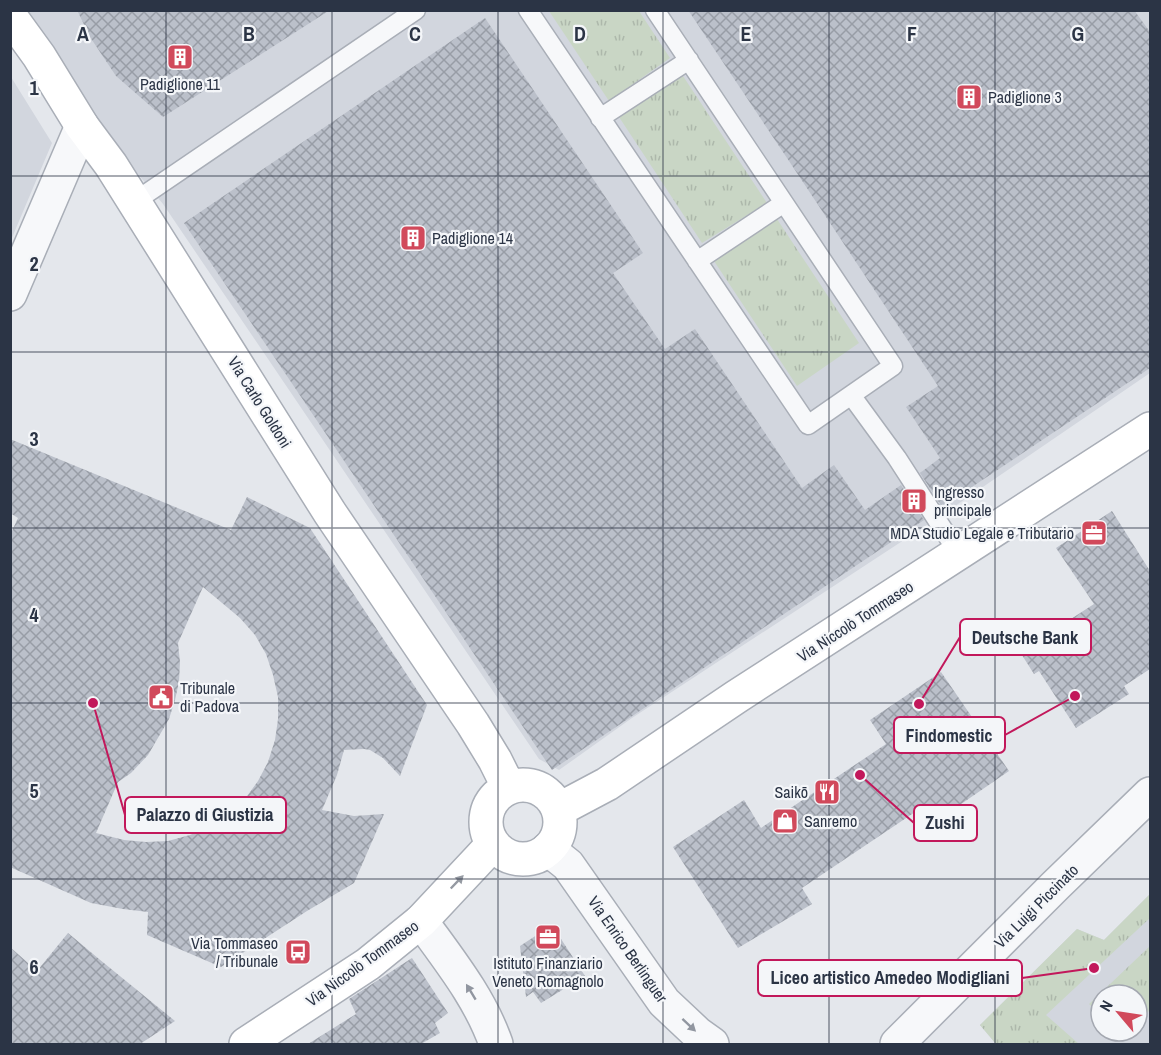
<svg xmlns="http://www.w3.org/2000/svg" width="1161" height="1055" font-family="'Archivo Narrow',sans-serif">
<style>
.built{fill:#d2d6de;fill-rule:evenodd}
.grass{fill:url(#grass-tufts)}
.building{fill:url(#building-cross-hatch);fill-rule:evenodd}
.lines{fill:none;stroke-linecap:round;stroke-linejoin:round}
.lane-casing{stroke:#a9aeb7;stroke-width:21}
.street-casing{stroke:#a9aeb7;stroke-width:36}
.secondary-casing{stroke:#a9aeb7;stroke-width:36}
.lane{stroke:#f7f8fa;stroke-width:18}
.street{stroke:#f7f8fa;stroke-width:33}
.secondary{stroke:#fff;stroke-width:33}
.oneway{fill:#959aa2}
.oneway2{fill:#9196a0}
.grid{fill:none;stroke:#2b3445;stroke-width:1.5;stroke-opacity:0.55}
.labels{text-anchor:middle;stroke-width:4.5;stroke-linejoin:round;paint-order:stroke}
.poi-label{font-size:16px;fill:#2b3445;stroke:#f4f6f9;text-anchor:start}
.street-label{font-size:16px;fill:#2b3445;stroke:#f4f6f9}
.grid-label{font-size:20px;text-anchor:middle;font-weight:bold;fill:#2b3445;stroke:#f4f6f9;stroke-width:4.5;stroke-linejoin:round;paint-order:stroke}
.leader{fill:none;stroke:#c2185b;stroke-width:2}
.callout-dot{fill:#c2185b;stroke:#f4f6f9;stroke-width:2}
.callout{fill:#f4f6f9;stroke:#c2185b;stroke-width:2}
.callout-label{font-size:18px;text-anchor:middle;font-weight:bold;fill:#2b3445}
</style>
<defs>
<pattern id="grass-tufts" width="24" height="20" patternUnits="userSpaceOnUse" patternTransform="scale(1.5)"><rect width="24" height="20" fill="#c9d6c5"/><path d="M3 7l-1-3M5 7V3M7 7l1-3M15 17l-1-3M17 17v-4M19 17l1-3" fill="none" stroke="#adb8ab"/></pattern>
<pattern id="building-cross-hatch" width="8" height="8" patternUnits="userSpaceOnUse" patternTransform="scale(1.5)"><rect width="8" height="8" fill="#bbc0ca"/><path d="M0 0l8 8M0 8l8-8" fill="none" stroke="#989da6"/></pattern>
</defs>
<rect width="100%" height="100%" fill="#e4e7ec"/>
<path class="built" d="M14,11H1150V373L936,519L632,718L559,770L539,759L163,204L39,56Z
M11,77L52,143L11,240L10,77Z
M1150,894V1044H996L980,1025L1077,929L1104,940ZM1101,995H1137V1031H1101Z"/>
<path class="grass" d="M549,11H639L670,58L609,101Z
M683,76L767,203L702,243L619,117Z
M777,219L859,343L797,386L714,261Z
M1150,894V918L1046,1015L1079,1044H996L980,1025L1077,929L1104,940Z
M1150,946V1010L1137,1023V995H1101V1016L1089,1004Z"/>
<path class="building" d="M77,10H330L163,117L116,76L90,37Z
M688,10H1134L1150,32V368L942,507L920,473L940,458L906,407L938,386L789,161Z
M485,18L643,253L613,273L665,349L695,329L802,488L834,465L865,510L901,485L924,520L552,770L184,223Z
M10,439L231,530L247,497L310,528L427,705L400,776L383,758L370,750L364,749L344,750L337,775L322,810L354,816L384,814L354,883L307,911L221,967L147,935L148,912L123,909L91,903L10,867V535L18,518L10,513ZM203,587L240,618L255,635L266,654L273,675L278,697V719L275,740L268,762L258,781L245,799L229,814L210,826L190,835L168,841L146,842L124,840L96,833L118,782L131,773L148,755L169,719L175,700L179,682L180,662L178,643Z
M1112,511L1150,571V669L1124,686L1129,694L1076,728L1039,671L1034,674L1020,652L1094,604L1056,548Z
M941,672L1009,771L938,820L927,804L802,888L812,904L738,948L673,847L744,800L761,828L886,744L870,720Z
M552,925L585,976L541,1003L533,992L526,997L520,946Z
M68,933L99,959L175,1021L140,1044H10V947L37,971Z
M412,958L448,1013L435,1023L440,1033L421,1044H308L356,1014L349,999Z"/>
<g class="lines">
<defs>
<path id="lane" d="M528,10L808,425L893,366L655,10
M600,118L689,60
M134,202L416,10
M697,261L784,203
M851,395L897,458L959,554"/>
<path id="street" d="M10,294L82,126
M548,849L568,865L664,1002L698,1034L712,1044
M421,921C449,960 480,998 496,1044
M897,1044L1055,886L1150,794"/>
<path id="secondary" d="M10,16L39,56L82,126L111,165L330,513L473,724L495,760L509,788
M486 822a37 37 0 1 1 74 0a37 37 0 1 1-74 0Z
M558,810L607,784L736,697L1150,429
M246,1044L368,964L421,921L480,858L493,844"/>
</defs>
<use href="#lane" class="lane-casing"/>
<use href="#street" class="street-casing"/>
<use href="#secondary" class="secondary-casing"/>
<use href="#lane" class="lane"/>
<use href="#street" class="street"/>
<use href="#secondary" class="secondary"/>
</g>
<defs><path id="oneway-solid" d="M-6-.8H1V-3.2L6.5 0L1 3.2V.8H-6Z" transform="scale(1.5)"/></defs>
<use class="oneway" href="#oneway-solid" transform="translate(457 882) rotate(-46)"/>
<g class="oneway2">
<use href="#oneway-solid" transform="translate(471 992) rotate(-121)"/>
<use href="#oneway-solid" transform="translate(689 1025) rotate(43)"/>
</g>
<path class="grid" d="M166,10V1044M332,10V1044M498,10V1044M663,10V1044M829,10V1044M995,10V1044M10,176H1150M10,352H1150M10,528H1150M10,703H1150M10,879H1150"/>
<defs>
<symbol id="building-square" viewBox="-11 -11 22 22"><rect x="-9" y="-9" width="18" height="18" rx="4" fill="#d1495b" stroke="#f4f6f9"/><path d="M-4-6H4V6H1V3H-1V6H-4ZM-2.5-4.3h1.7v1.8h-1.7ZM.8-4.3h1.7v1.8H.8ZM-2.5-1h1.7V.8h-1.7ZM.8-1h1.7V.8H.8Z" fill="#fff"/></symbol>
<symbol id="office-square" viewBox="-11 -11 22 22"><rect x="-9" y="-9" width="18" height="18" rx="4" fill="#d1495b" stroke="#f4f6f9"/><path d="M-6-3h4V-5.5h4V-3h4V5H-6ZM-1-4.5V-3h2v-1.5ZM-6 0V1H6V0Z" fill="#fff"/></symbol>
<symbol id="civic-square" viewBox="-11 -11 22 22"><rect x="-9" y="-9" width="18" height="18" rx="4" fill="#d1495b" stroke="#f4f6f9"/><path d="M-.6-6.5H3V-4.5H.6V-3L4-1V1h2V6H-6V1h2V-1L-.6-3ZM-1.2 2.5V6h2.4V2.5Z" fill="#fff"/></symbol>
<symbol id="restaurant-square" viewBox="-11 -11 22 22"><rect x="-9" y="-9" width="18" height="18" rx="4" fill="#d1495b" stroke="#f4f6f9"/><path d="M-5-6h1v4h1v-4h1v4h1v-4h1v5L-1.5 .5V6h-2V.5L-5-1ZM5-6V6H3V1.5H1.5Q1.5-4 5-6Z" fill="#fff"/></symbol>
<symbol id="shop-square" viewBox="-11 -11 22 22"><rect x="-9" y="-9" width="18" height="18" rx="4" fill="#d1495b" stroke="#f4f6f9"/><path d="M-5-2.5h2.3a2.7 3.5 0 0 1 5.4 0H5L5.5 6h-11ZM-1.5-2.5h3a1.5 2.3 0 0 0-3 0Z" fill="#fff"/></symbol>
<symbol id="bus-square" viewBox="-11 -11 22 22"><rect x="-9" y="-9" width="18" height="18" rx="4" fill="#d1495b" stroke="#f4f6f9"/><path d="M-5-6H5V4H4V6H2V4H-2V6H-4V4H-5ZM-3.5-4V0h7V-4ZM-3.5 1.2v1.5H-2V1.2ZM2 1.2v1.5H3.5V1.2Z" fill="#fff"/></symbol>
</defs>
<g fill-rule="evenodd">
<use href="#building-square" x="165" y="42" width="30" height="30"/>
<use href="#building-square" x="954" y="82" width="30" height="30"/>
<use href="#building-square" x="398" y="223" width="30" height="30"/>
<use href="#building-square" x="899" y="486" width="30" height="30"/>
<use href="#office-square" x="1079" y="518" width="30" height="30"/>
<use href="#civic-square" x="146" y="682" width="30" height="30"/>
<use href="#restaurant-square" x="812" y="777" width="30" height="30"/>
<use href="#shop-square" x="770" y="806" width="30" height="30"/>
<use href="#office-square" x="533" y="922" width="30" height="30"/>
<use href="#bus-square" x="283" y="937" width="30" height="30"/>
</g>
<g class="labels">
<g class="poi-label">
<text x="180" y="90" text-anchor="middle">Padiglione 11</text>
<text x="988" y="103">Padiglione 3</text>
<text x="432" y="244">Padiglione 14</text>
<text x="934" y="498">Ingresso<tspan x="934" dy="18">principale</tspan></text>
<text x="1074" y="539" text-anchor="end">MDA Studio Legale e Tributario</text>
<text x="180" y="694">Tribunale<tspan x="180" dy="18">di Padova</tspan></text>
<text x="808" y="798" text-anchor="end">Saikō</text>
<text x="804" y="827">Sanremo</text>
<text x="278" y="949" text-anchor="end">Via Tommaseo<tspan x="278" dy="18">/ Tribunale</tspan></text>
<text x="548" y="969" text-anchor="middle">Istituto Finanziario<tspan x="548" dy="18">Veneto Romagnolo</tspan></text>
</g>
<g class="street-label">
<text transform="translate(260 402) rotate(58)" y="6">Via Carlo Goldoni</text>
<text transform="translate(855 621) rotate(-33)" y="6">Via Niccolò Tommaseo</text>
<text transform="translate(1036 906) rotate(-45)" y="6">Via Luigi Piccinato</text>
<text transform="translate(628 949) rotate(55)" y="6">Via Enrico Berlinguer</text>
<text transform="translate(362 963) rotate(-36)" y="6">Via Niccolò Tommaseo</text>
</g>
</g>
<g class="grid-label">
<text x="83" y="41">A</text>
<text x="249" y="41">B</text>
<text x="415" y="41">C</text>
<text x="580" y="41">D</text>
<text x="746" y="41">E</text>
<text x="912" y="41">F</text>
<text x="1078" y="41">G</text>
<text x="34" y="95">1</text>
<text x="34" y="271">2</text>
<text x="34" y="446">3</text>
<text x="34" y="622">4</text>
<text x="34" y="798">5</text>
<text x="34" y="974">6</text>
</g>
<path class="leader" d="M919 704L960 637M1075 696L1005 735M93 703L125 815M860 775L914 823M1094 968L1022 978"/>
<g class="callout-dot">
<circle cx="919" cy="704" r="6"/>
<circle cx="1075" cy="696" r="6"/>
<circle cx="93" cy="703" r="6"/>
<circle cx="860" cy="775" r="6"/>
<circle cx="1094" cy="968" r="6"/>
</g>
<g class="callout">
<rect x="960" y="619" width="131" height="36" rx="6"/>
<rect x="894" y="717" width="111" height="36" rx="6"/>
<rect x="125" y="797" width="161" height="36" rx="6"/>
<rect x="914" y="805" width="63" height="36" rx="6"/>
<rect x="758" y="960" width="264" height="36" rx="6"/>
</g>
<g class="callout-label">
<text x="1025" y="644">Deutsche Bank</text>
<text x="949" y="742">Findomestic</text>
<text x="205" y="821">Palazzo di Giustizia</text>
<text x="945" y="829">Zushi</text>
<text x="890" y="984">Liceo artistico Amedeo Modigliani</text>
</g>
<rect width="1161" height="1055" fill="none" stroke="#2b3445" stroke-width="24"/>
<g transform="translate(1119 1013) rotate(299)"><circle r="28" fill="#f4f6f9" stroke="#a4a8b1" stroke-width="1.5"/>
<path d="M0-4.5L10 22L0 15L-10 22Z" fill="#d1495b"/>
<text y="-9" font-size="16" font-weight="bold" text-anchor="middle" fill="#2b3445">N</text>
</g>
</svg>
